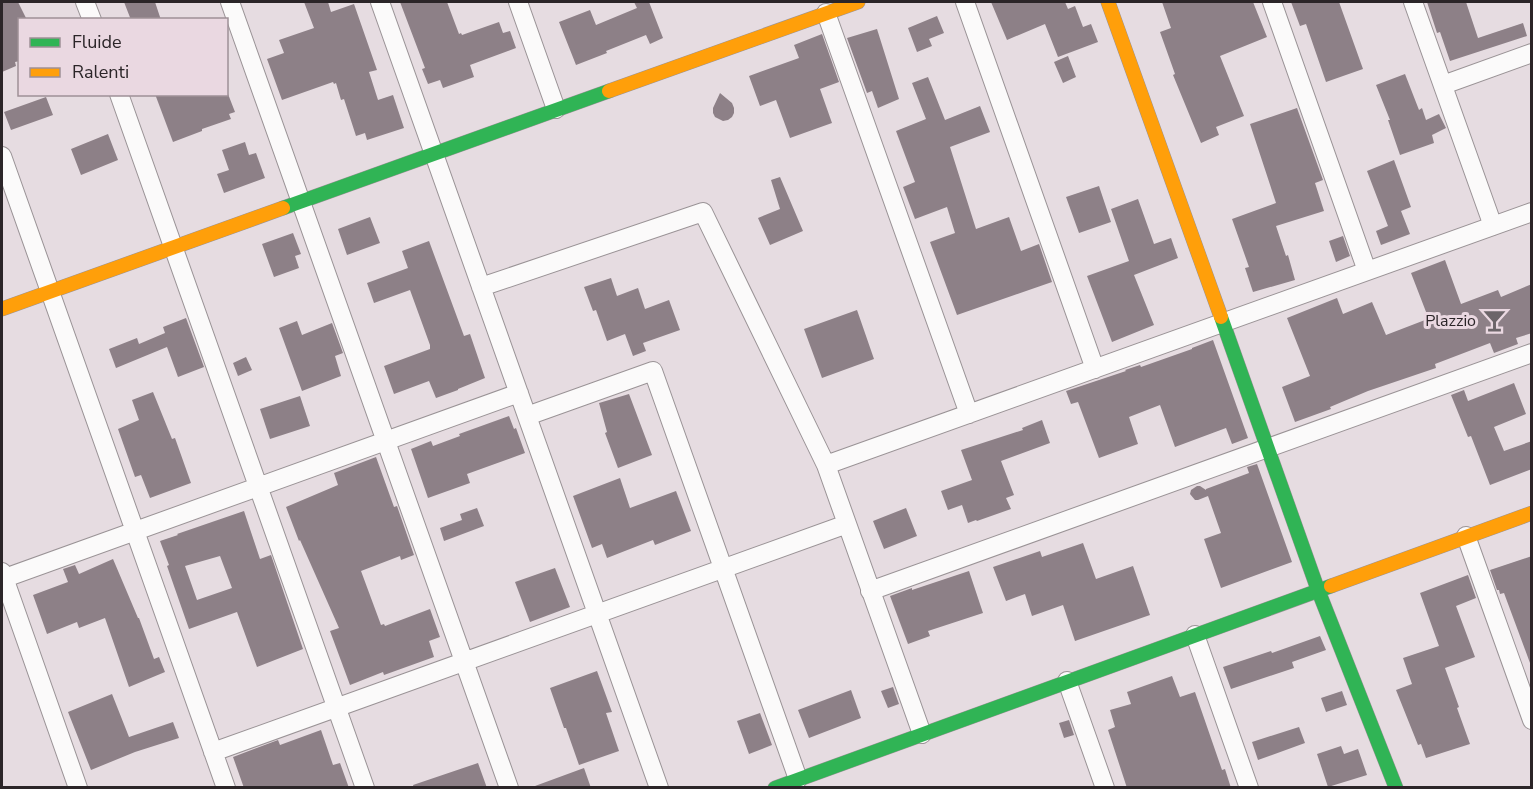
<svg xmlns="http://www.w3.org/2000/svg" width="1533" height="789" font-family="'Nunito Sans',sans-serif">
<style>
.building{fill:#8d8087;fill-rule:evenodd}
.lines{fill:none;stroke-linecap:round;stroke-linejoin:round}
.street-casing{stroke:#9a9396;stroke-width:20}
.fast-casing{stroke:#9a9396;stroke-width:15}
.slow-casing{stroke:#9a9396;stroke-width:15}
.street{stroke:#fbfafa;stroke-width:18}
.fast{stroke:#30b455;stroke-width:14}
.slow{stroke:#ff9f0a;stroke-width:14}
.labels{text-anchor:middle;stroke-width:6;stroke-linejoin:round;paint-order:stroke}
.poi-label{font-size:16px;fill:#2b2528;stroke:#ead8e1;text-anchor:end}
</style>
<rect width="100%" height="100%" fill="#e6dce1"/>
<path class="building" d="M2,2H18L26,18L20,20V61L15,62L16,66L2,72Z
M124,2H155L161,20H131Z
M304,2H328L331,12L354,4L377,70L369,72L378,100L393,95L404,128L367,140L365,133L356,136L344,99L341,100L336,83L334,84L333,82L282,100L267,59L284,53L279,40L314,28Z
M400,2H447L459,34L461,33L462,35L499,22L503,33L510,31L516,48L470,65L474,77L443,88L440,80L428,84L422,69L425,68Z
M634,2H649L663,38L650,44L646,35L606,51L607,53L576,65L559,22L590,10L596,25L637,8Z
M991,2H1065L1068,9L1075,6L1083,27L1091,24L1098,42L1058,57L1045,24L1007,40Z
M1162,2H1253L1267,37L1220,56L1244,116L1216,127L1219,135L1201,143L1173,75L1175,74L1160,32L1171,28Z
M1291,2H1339L1363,69L1326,82L1306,24L1300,26Z
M1427,2H1466L1478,38L1523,23L1527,36L1450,61L1440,32L1437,33Z
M937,16L944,33L929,39L932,46L917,52L908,28Z
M877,29L899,99L878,108L872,91L867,93L847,38Z
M822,34L839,82L820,89L832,123L790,138L776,100L760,106L749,76L799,58L794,45Z
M1068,56L1076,77L1063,83L1054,62Z
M1405,74L1419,110L1422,108L1426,120L1439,114L1446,128L1432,135L1434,143L1400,155L1388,120H1390L1376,85Z
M928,77L945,120L980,106L990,132L950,147L976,229L1009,217L1021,251L1039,244L1052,282L957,315L930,242L955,233L947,207L915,219L903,187L915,182L896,131L926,119L912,83Z
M720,93L732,103L734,108V113L732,117L728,120L723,121L715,117L713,113V108Z
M155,94H228L235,112L229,114L231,119L202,129V131L173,142Z
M46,97L53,115L11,130L4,112Z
M1297,108L1323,180L1315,183L1324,211L1276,226L1286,256L1288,255L1295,280L1253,292L1245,268L1249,267L1232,219L1276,203L1250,124Z
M108,134L118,160L81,175L71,149Z
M245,142L249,155L256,153L265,178L224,193L217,174L229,170L222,150Z
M1394,160L1411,207L1401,211L1410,234L1381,245L1376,231L1388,226L1367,171Z
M780,177L803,231L770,245L758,218L780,209L771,180Z
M1099,186L1111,222L1079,233L1066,197Z
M1138,199L1154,244L1171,238L1178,258L1134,275L1154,325L1112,342L1087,276L1129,261L1111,209Z
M370,217L380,243L347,255L338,229Z
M293,233L301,254L295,256L299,268L274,277L262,244Z
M1343,236L1350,256L1336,262L1329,241Z
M429,241L464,336L470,334L485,378L458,389V390L436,398L429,381L394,394L384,366L430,349V345L410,290L374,303L367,283L408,268L402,251Z
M1445,260L1461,304L1498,290L1501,297L1532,284V333L1516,338L1518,344L1494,353L1490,343L1435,364L1436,368L1368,391L1330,407L1331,409L1295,422L1282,387L1310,376L1287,318L1337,298L1343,314L1372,302L1386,335L1425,320L1424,318L1428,317L1411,273Z
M611,278L617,296L638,288L645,309L669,300L680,330L643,343L646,351L633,356L625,334L607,341L596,310L593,311L584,287Z
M857,310L874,359L822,378L804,329Z
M186,318L204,367L178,377L167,347L116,368L109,349L137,338L139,344L165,333L163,327Z
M297,321L302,335L332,323L343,353L335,356L341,376L302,391L279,328Z
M1213,340L1248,438L1232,444L1226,428L1175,447L1160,405L1129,417L1138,444L1099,458L1078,402L1071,404L1066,391L1126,371L1125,370L1140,365L1141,367L1192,349V348Z
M246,357L252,370L238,376L233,363Z
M1514,383L1526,414L1494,427L1504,451L1532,441V469L1490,485L1471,436L1468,437L1451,395L1464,390L1468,401Z
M153,392L172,439L175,438L191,483L150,498L141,475L135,477L118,429L139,420L132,400Z
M629,394L652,455L618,468L605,433L607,432L599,403Z
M300,396L310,426L270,439L260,409Z
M509,416L514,429L516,428L525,453L467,474L470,483L428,498L411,449L431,441L433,446L460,436L459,434Z
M1042,420L1050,443L1001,461L1014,495L1006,498L1011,509L977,521L976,520L968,523L962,505L948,510L941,491L972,480L961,450L1023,430L1022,428Z
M376,457L394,507L397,506L414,555L401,560L400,556L361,571L381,625L384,624L385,626L430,609L440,637L429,641L434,657L384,675L383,672L350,685L330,631L339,628L300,540L299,541L286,507L338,485L334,473Z
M1257,464L1292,562L1221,588L1204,539L1221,533L1208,496L1198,500H1195L1190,494L1191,490L1197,486H1200L1206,490V489L1249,473L1247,467Z
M620,478L630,508L676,491L691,531L655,545L653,540L607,558L602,544L592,548L573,496Z
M477,508L484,526L444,541L440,528L462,520L460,514Z
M906,508L917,536L884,549L873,521Z
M244,511L260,559L271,555L303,649L257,667L237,612L189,629L167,566L169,565L160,541L178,535L177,534ZM220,556L232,588L197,600L185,566Z
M1083,543L1096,579L1133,566L1150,615L1075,641L1063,605L1032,616L1025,594L1006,601L993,567L1040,551L1042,557Z
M1532,556V663H1530L1504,593L1500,594L1499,590H1497L1490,570Z
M113,559L138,618H139L154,659L159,657L165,672L129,687L105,618L79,628L77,622L47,634L33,595L68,582L63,569L75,565L79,574Z
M555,568L570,607L530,622L515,582Z
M969,571L983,613L928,631L930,636L908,644L890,596L912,588V590Z
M1468,575L1476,598L1456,606L1475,657L1445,668L1459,707L1457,708L1470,744L1426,758L1421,744L1418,745L1396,690L1412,684L1403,658L1439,646L1420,593Z
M1320,636L1326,650L1292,662L1294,668L1231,689L1223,667L1271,651L1272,653Z
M597,671L612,712L606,713L619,751L579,765L566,728H564L550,688Z
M1172,676L1180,697L1195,692L1222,770L1225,769L1231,788H1127L1108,730L1115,727L1110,710L1131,704L1127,692Z
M893,687L899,704L888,708L881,691Z
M851,690L861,718L809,738L798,710Z
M1342,691L1347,705L1326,712L1321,698Z
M112,694L129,737L173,722L179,738L135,752L91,770L68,712Z
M760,713L772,745L749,754L737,721Z
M1069,720L1074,735L1064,738L1059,723Z
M1299,727L1305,743L1258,760L1252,742Z
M321,730L333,765L340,763L349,788H244L233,757L278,740L280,745Z
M1341,746L1344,754L1358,749L1367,775L1328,787L1317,754Z
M478,763L487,788H414L413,785Z
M584,768L591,788H536L535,786Z"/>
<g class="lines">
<defs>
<path id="street" d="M85,2L92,20
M230,2L509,788
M380,2L659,788
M518,2L556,109
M965,2L1095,369
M1272,2L1367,271
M1413,2L1493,226
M826,13L969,414
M1443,85L1532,53
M119,94L365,788
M2,156L226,788
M481,287L703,212L826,465L922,734
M527,416L653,371L798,779
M826,465L1532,212
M1466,536L1532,720
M2,572L78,788
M2,579L519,393
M870,591L1532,353
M1195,635L1249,788
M1067,681L1105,788
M213,752L847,524"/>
<path id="fast" d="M283,208L609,91
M1221,317L1318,590L1396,788
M775,788L1331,586"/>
<path id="slow" d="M1108,2L1221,317
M609,91L858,2
M2,309L283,208
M1331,586L1532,513"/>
</defs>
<use href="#street" class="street-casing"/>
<use href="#fast" class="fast-casing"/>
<use href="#slow" class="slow-casing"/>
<use href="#street" class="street"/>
<use href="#fast" class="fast"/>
<use href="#slow" class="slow"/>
</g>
<defs>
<symbol id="bar-bare" viewBox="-9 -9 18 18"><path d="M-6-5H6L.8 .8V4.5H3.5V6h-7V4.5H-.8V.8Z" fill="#6c6569" stroke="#ead8e1" stroke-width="2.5" paint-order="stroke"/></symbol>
</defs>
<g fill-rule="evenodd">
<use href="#bar-bare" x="1478" y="304" width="33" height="33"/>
</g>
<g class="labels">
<g class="poi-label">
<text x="1476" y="326">Plazzio</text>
</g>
</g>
<rect width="1533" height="789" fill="none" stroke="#2b2528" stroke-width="6"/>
<rect x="18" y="18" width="210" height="78" fill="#ead8e1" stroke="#9e9097" stroke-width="1.5"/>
<rect x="30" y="38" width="30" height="9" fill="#30b455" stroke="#9e9097" stroke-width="1.5"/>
<text x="72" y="48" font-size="18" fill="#2b2528">Fluide</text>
<rect x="30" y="68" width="30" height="9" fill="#ff9f0a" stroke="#9e9097" stroke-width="1.5"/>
<text x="72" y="78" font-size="18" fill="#2b2528">Ralenti</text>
</svg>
